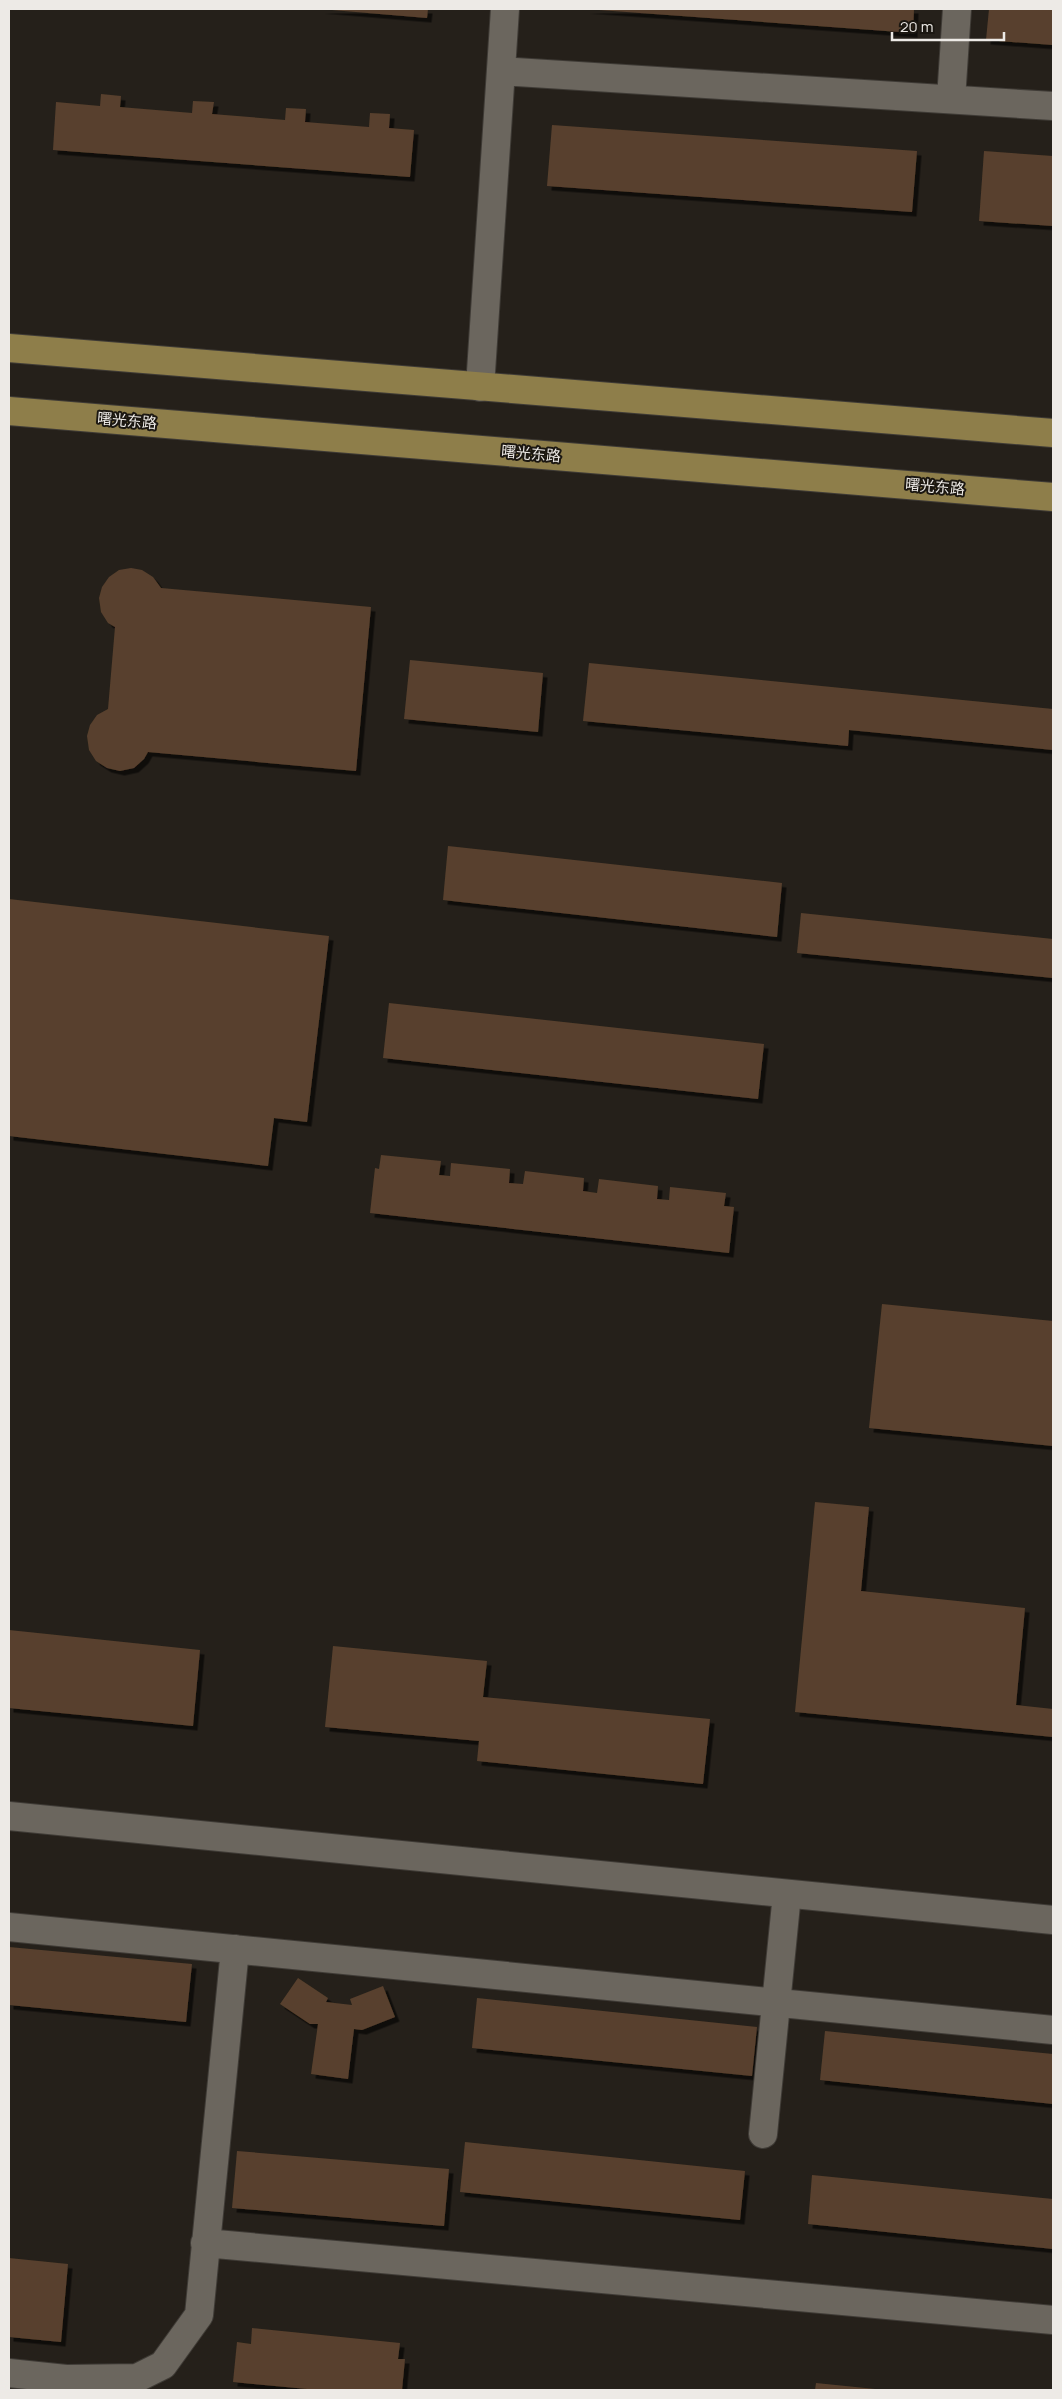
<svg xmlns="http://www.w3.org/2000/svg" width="1062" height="2399" font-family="Manrope,'Noto Sans SC',sans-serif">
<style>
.building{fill:#58402d;filter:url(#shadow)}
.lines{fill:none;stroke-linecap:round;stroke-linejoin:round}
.minor-casing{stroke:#3f3b36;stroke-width:30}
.major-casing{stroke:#3f3b36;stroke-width:30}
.minor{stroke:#6b665e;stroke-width:28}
.major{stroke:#8e7e4a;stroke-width:28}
.labels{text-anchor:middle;stroke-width:4;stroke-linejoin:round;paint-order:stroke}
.street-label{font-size:15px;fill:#edeae6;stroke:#1b1711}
</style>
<defs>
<filter id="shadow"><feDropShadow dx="4.5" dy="4.5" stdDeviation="0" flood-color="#0009"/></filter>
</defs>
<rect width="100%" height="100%" fill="#25201a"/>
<path class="building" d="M320,9H428L427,18Z
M585,9H914L913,33Z
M989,9H1053V45L986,40Z
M101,94L121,96L120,107L192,113L193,101L214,102L212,114L285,120L286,108L306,109L305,122L369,127L370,113L390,114L389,128L414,130L410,177L53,150L56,102L100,106Z
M552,125L917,151L912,212L547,186Z
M984,151L1053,156V226L979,221Z
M131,568L142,570L153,577L161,588L371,607L356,771L148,752L144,759L134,768L120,771L107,768L96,761L89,750L87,736L90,725L97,715L108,709L115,627L108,623L101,612L99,598L102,587L109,577L119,570Z
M410,660L543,673L538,732L404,719Z
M589,663L1053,709V750L849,730L848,746L583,721Z
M448,846L782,883L777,937L443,900Z
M9,899L329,936L307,1122L274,1118L268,1166L9,1136Z
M801,913L1053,939V978L797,953Z
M389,1003L764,1044L758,1099L383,1058Z
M381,1155L441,1161L439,1175L450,1176L451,1163L510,1169L509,1183L523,1184L525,1171L584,1178L583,1191L597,1193L599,1179L658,1186L657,1199L669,1200L670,1187L726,1193L724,1206L734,1207L729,1253L370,1213L375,1168L379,1169Z
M882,1304L1053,1321V1446L869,1428Z
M815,1502L869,1507L861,1591L1025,1608L1016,1705L1053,1709V1737L795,1712Z
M9,1630L200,1650L193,1726L9,1708Z
M333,1646L487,1661L483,1697L710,1719L703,1784L477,1761L479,1741L325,1727Z
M9,1947L192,1964L186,2022L9,2005Z
M298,1978L328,1998L326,2002L352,2005L350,1999L383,1986L395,2017L362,2030L354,2029L348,2079L311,2074L318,2024H310L280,2004Z
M477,1998L757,2027L752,2076L472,2048Z
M825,2031L1053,2054V2104L820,2080Z
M465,2142L745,2171L740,2220L460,2192Z
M237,2151L449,2169L444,2226L232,2208Z
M812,2175L1053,2199V2249L808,2224Z
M9,2258L68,2264L61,2342L9,2337Z
M252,2328L400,2343L398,2359H405L402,2390H318L233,2382L237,2342L251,2344Z
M816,2383L875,2389V2390H815Z"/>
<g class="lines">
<defs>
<path id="minor" d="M501,71L1053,106
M951,99L957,9
M480,387L505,9
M9,1816L1053,1920
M9,1927L1053,2030
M763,2134L787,1894
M205,2243L1053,2320
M9,2373L66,2379L137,2378L163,2365L199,2315L235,1949"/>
<path id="major" d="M9,348L1053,433
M9,411L1053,497"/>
</defs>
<use href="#minor" class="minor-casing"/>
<use href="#major" class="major-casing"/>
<use href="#minor" class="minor"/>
<use href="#major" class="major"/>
</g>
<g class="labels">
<g class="street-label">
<text transform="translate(127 421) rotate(5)" y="5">曙光东路</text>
<text transform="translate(531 454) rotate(5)" y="5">曙光东路</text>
<text transform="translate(935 487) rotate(5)" y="5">曙光东路</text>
</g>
</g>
<rect width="1062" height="2399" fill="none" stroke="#edeae6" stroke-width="20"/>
<path d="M892 32v8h112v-8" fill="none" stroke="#edeae6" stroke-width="2.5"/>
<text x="900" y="32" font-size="15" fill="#edeae6" stroke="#1b1711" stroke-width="4" paint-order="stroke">20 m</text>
</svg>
